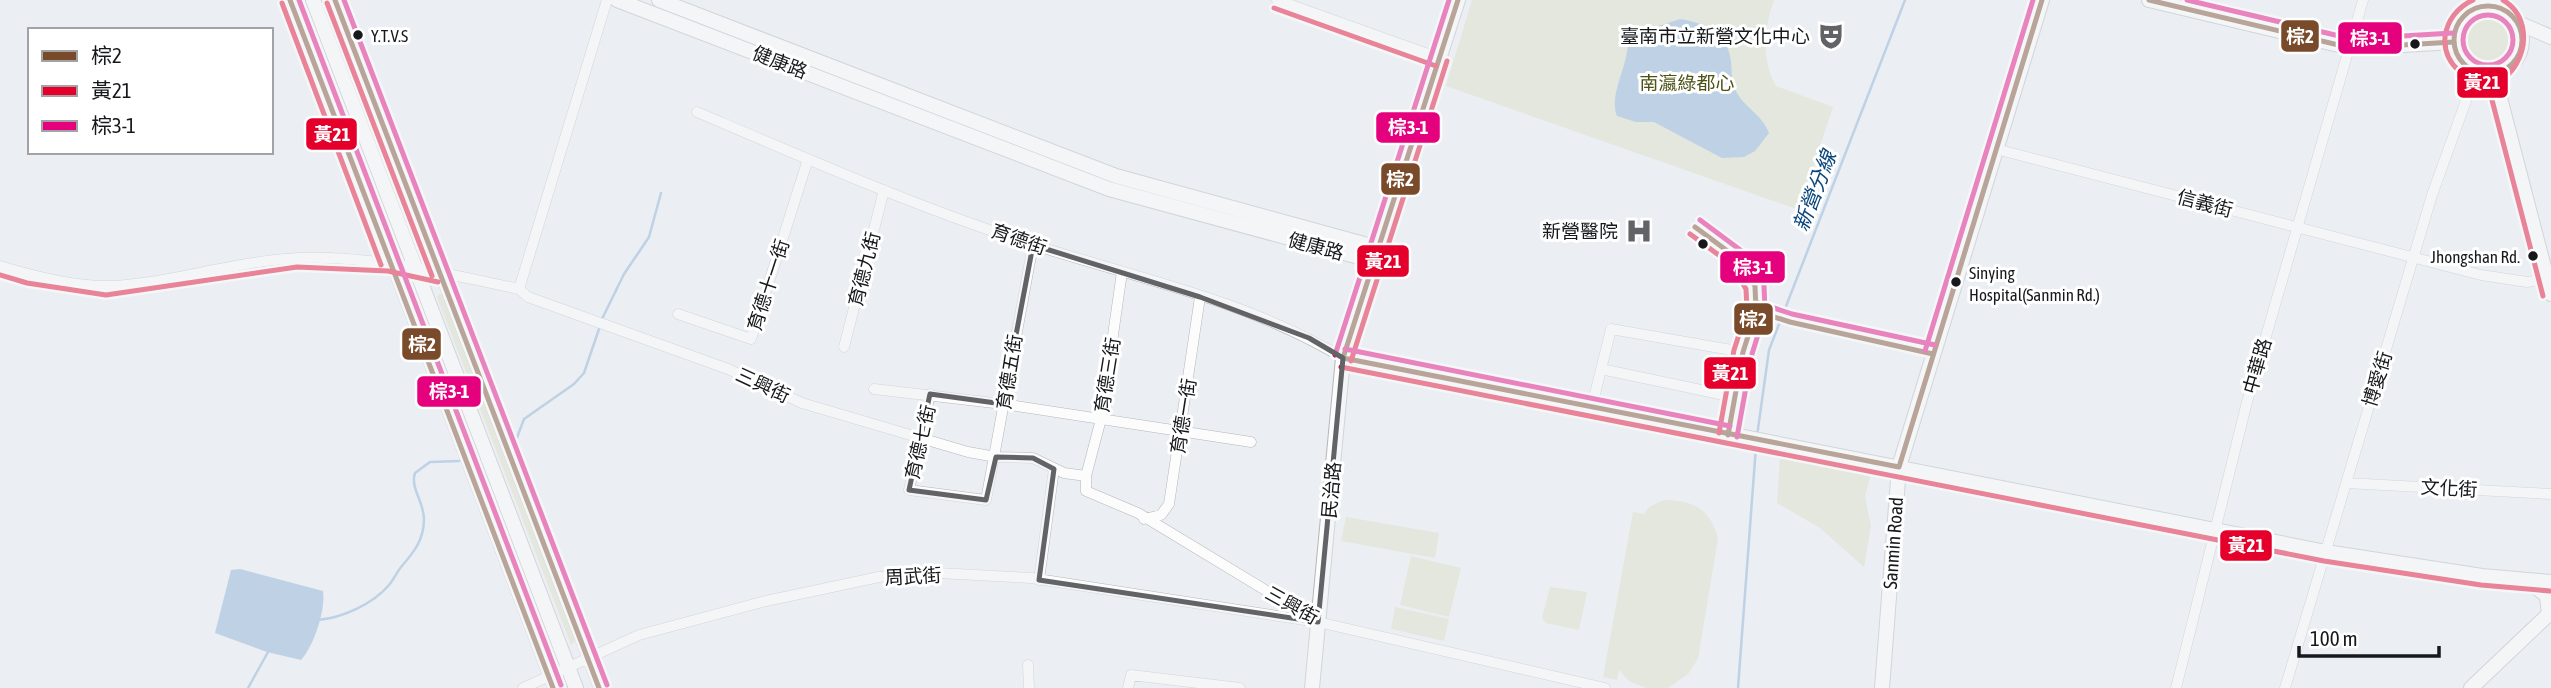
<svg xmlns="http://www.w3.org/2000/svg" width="2551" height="688" font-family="'Asap Condensed','Noto Sans TC',sans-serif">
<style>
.green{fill:#dadec4}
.water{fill:#87add6}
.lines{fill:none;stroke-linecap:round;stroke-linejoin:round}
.stream{stroke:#87add6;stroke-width:2.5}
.street-casing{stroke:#b4b6b9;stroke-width:11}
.secondary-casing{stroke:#b4b6b9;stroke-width:16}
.street{stroke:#fcfcfd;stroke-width:10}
.secondary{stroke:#fcfcfd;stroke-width:14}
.bus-1-casing{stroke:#fff;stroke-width:10}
.bus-2-casing{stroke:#fff;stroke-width:10}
.bus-3-casing{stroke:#fff;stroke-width:10}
.bus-1{stroke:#7a4b2a;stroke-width:5}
.bus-2{stroke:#e4002b;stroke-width:5}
.bus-3{stroke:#e5007d;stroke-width:5}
.marked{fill:none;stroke:#616366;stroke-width:5;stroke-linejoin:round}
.bus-dot{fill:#17181b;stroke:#fff;stroke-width:2.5}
.labels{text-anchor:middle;stroke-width:6;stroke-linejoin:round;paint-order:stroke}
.bus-label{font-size:17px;fill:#17181b;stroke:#fff;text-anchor:start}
.poi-label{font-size:19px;fill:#17181b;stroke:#fff;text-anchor:end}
.street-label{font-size:19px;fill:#17181b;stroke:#fff}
.park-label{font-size:19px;fill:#4d5116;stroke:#fff}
.water-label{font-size:21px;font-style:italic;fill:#0a477c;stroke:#fff}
.line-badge{stroke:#fff;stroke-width:2.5}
.badge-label{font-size:19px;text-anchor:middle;font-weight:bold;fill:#fff}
</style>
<rect width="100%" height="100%" fill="#ebeef2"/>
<path class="green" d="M1472,0H1774C1764,27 1761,60 1776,86L1833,107L1799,210L1446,86Z
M2465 39a24 24 0 1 1 48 0a24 24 0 1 1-48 0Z
M338,18L428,254L424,256L332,22Z
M310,26L314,28L394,242L389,247L305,28Z
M407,282L410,284L549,651L544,653L403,285Z
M439,294H443L576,640L571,645L437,297Z
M1780,457L1871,473L1865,497L1871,526L1864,567L1820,528L1777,503Z
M1664,500C1693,500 1710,509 1718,538L1698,659L1688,674L1668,688H1646L1629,681L1619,670L1617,680L1603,677L1633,512L1644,514L1649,507Z
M1346,517L1439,533L1435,558L1341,541Z
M1411,556L1461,568L1449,617L1400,605Z
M1550,587L1587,592L1579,630L1546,623L1542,618Z
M1395,607L1449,619L1444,641L1391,629Z"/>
<path class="water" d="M1680,19C1705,23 1727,32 1731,61C1732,70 1731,81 1735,89C1742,106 1762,114 1769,133L1755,151L1744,157L1722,158L1654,122H1636L1617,116C1608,94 1630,65 1628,36Z
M240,569L323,591C326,609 314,646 301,660L267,652L215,633L231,570Z"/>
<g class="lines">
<path class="stream" d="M602,319L624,274L649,237L661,193
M1757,436L1769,350L1905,0
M515,443L524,419L574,384L584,373L599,329
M318,620C342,618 373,604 389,585C394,579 397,572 401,567C414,552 424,540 424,519C424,502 410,488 415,473L430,462L459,461
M248,688L268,652
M1738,688L1756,446"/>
<defs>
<path id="street" d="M290,0L553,688
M335,0L599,688
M1277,0L1439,58
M697,112C807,159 919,208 1034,245C1137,278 1249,301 1343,358
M1996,149L2481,275L2527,282L2547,279
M0,266C33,276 75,287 110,286C173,283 235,261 299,258C373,255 446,274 519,289L528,297L728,369L802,403L968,452L996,457L1033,458L1064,473L1086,476V491L1138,513L1318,622L1605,688
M519,289L607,0
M678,314L751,339L808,159
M844,347L884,190
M1601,369L1734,397
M874,389L1003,404L1251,442
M930,394L909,490L986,500L1033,245
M1592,406L1611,329L1743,352
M1086,476L1101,419L1122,272
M2346,483L2551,494
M1144,519L1161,515L1169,504L1200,297
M1039,580L1054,469
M1028,665L1029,688
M523,688L639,635L766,601L879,577L919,572L1031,578L1311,621
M1128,688L1131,675L1240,688
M2176,688L2247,402L2363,0
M2285,688L2432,195L2476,73"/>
<path id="secondary" d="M313,0L576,688
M617,0L1109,189L1359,257L1375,256
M659,0L1116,176L1364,244L1375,256
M2149,0L2351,48L2454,42
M2454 40a34 34 0 1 1 68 0a34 34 0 1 1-68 0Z
M2518,23L2551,37
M2494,75L2551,294
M1343,358L2326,552L2482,576L2551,582
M2529,581L2547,596L2549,614
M1312,688L1343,358L1458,0
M1882,688L1899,467L2042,0
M2471,688L2551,612"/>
</defs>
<use href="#street" class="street-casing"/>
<use href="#secondary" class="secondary-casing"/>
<use href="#street" class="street"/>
<use href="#secondary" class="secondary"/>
<defs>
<path id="bus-1" d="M290,0L553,688
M335,0L599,688
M2149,0L2351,48L2454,42
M2454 40a34 34 0 1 1 68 0a34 34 0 1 1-68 0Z
M1695,227L1737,258L1755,286L1756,311L1743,352L1728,435
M1756,311L1790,322L1933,354
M1343,358L1899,467
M1343,358L1458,0
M1899,467L2042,0"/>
<path id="bus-2" d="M2473,0C2458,7 2447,20 2445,37C2444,50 2449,62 2459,71C2506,116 2551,29 2503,0
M282,3L381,265
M327,3L432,276
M1274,8L1436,66
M2486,77L2543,296
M1690,234L1731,264L1746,289L1747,310L1734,350L1719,433
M0,275L27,283L106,295L297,267L388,271L438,282
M1351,361L1447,61
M1341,367L2324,561L2481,585L2550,591"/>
<path id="bus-3" d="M299,0L561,685
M344,0L607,685
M2187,0L2352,39L2453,33
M2463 40a25 25 0 1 1 50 0a25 25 0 1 1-50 0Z
M1700,220L1743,252L1764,285L1765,312L1752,354L1737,437
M1759,303L1792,314L1935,345
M1345,349L1730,426
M1925,351L2033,0
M1335,355L1449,0"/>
</defs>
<use href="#bus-1" class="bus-1-casing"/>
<use href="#bus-2" class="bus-2-casing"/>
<use href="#bus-3" class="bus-3-casing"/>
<use href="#bus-1" class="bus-1"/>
<use href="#bus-2" class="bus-2"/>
<use href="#bus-3" class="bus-3"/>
</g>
<path d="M0 0H2551V688H0ZM1033,245L1200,297L1309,338L1343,358L1318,622L1039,580L1054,469L1033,458L996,457L986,500L909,490L930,394L1003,404Z" fill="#ebeef2" fill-opacity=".55" fill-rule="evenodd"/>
<path class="marked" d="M1033,245L1200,297L1309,338L1343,358L1318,622L1039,580L1054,469L1033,458L996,457L986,500L909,490L930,394L1003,404Z"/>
<defs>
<symbol id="theatre-bare" viewBox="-9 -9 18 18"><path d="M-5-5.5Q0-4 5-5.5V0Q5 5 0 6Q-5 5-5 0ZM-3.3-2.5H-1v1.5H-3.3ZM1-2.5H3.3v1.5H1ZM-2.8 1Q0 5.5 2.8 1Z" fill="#616366" stroke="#fff" stroke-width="2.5" paint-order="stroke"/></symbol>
<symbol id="hospital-bare" viewBox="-9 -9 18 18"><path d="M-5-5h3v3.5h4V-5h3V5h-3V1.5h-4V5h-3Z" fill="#616366" stroke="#fff" stroke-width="2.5" paint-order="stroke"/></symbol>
</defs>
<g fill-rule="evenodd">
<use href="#theatre-bare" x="1812" y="17" width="38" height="38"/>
<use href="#hospital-bare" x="1620" y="212" width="38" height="38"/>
</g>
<g class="bus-dot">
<circle cx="358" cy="35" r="6"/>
<circle cx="2415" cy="44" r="6"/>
<circle cx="1703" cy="244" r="6"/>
<circle cx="2533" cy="256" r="6"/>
<circle cx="1956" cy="282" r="6"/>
</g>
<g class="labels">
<g class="bus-label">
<text x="371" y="42">Y.T.V.S</text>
<text x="2520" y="263" text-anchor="end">Jhongshan Rd.</text>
<text x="1969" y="279">Sinying<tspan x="1969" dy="22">Hospital(Sanmin Rd.)</tspan></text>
</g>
<g class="poi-label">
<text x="1810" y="43">臺南市立新營文化中心</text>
<text x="1618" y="238">新營醫院</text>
</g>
<g class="street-label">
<text transform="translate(780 62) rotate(21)" y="7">健康路</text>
<text transform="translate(2205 203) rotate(15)" y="7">信義街</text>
<text transform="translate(1019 239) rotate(19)" y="7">育德街</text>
<text transform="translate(1316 246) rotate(15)" y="7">健康路</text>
<text transform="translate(864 269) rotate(-76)" y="7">育德九街</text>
<text transform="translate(768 285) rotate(-72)" y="7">育德十一街</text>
<text transform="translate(2257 366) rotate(-74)" y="7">中華路</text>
<text transform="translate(1009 372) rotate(-81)" y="7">育德五街</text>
<text transform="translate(1107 375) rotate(-81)" y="7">育德三街</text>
<text transform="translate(2377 379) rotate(-73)" y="7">博愛街</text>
<text transform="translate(763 385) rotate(25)" y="7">三興街</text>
<text transform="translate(1183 416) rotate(-81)" y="7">育德一街</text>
<text transform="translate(920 442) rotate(-77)" y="7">育德七街</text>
<text transform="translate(2449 488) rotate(3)" y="7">文化街</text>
<text transform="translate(1331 490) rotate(-85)" y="7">民治路</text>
<text transform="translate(1893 543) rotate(-86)" y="7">Sanmin Road</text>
<text transform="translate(913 576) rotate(-3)" y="7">周武街</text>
<text transform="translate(1292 605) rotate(29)" y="7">三興街</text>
</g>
<g class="park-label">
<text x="1687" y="90">南瀛綠都心</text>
</g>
<g class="water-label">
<text transform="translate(1815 191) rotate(-69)" y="7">新營分線</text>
</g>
</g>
<g class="line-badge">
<rect x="2280" y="19" width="40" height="34" rx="7" fill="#7a4b2a"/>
<rect x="2337" y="21" width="66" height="34" rx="7" fill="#e5007d"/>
<rect x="2456" y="66" width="53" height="33" rx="7" fill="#e4002b"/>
<rect x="1375" y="111" width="66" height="33" rx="7" fill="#e5007d"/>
<rect x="305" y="117" width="53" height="34" rx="7" fill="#e4002b"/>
<rect x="1380" y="162" width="41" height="34" rx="7" fill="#7a4b2a"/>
<rect x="1356" y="244" width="54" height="34" rx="7" fill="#e4002b"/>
<rect x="1719" y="250" width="67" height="34" rx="7" fill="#e5007d"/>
<rect x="1733" y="302" width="41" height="34" rx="7" fill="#7a4b2a"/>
<rect x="401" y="327" width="41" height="34" rx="7" fill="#7a4b2a"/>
<rect x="1703" y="356" width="54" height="34" rx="7" fill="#e4002b"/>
<rect x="416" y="375" width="66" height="33" rx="7" fill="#e5007d"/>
<rect x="2219" y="529" width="54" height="33" rx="7" fill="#e4002b"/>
</g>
<g class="badge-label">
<text x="2300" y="43">棕2</text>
<text x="2370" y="45">棕3-1</text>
<text x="2482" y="89">黃21</text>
<text x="1408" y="134">棕3-1</text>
<text x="332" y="141">黃21</text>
<text x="1400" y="186">棕2</text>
<text x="1383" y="268">黃21</text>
<text x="1753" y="274">棕3-1</text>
<text x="1753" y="326">棕2</text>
<text x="422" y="351">棕2</text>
<text x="1730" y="380">黃21</text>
<text x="449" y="398">棕3-1</text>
<text x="2246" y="552">黃21</text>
</g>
<rect x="28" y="28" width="245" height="126" fill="#ffffff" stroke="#a2a3a4" stroke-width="2"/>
<rect x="42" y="51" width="35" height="10" fill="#7a4b2a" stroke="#a2a3a4" stroke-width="2"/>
<text x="91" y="63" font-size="21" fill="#17181b">棕2</text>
<rect x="42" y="86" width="35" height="10" fill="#e4002b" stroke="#a2a3a4" stroke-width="2"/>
<text x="91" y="98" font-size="21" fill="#17181b">黃21</text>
<rect x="42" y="121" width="35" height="10" fill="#e5007d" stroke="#a2a3a4" stroke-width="2"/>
<text x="91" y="133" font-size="21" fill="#17181b">棕3-1</text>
<path d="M2299 646v10h140v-10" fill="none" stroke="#17181b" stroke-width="3.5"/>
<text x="2310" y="646" font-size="21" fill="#17181b" stroke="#ffffff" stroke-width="5" paint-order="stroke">100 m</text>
</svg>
